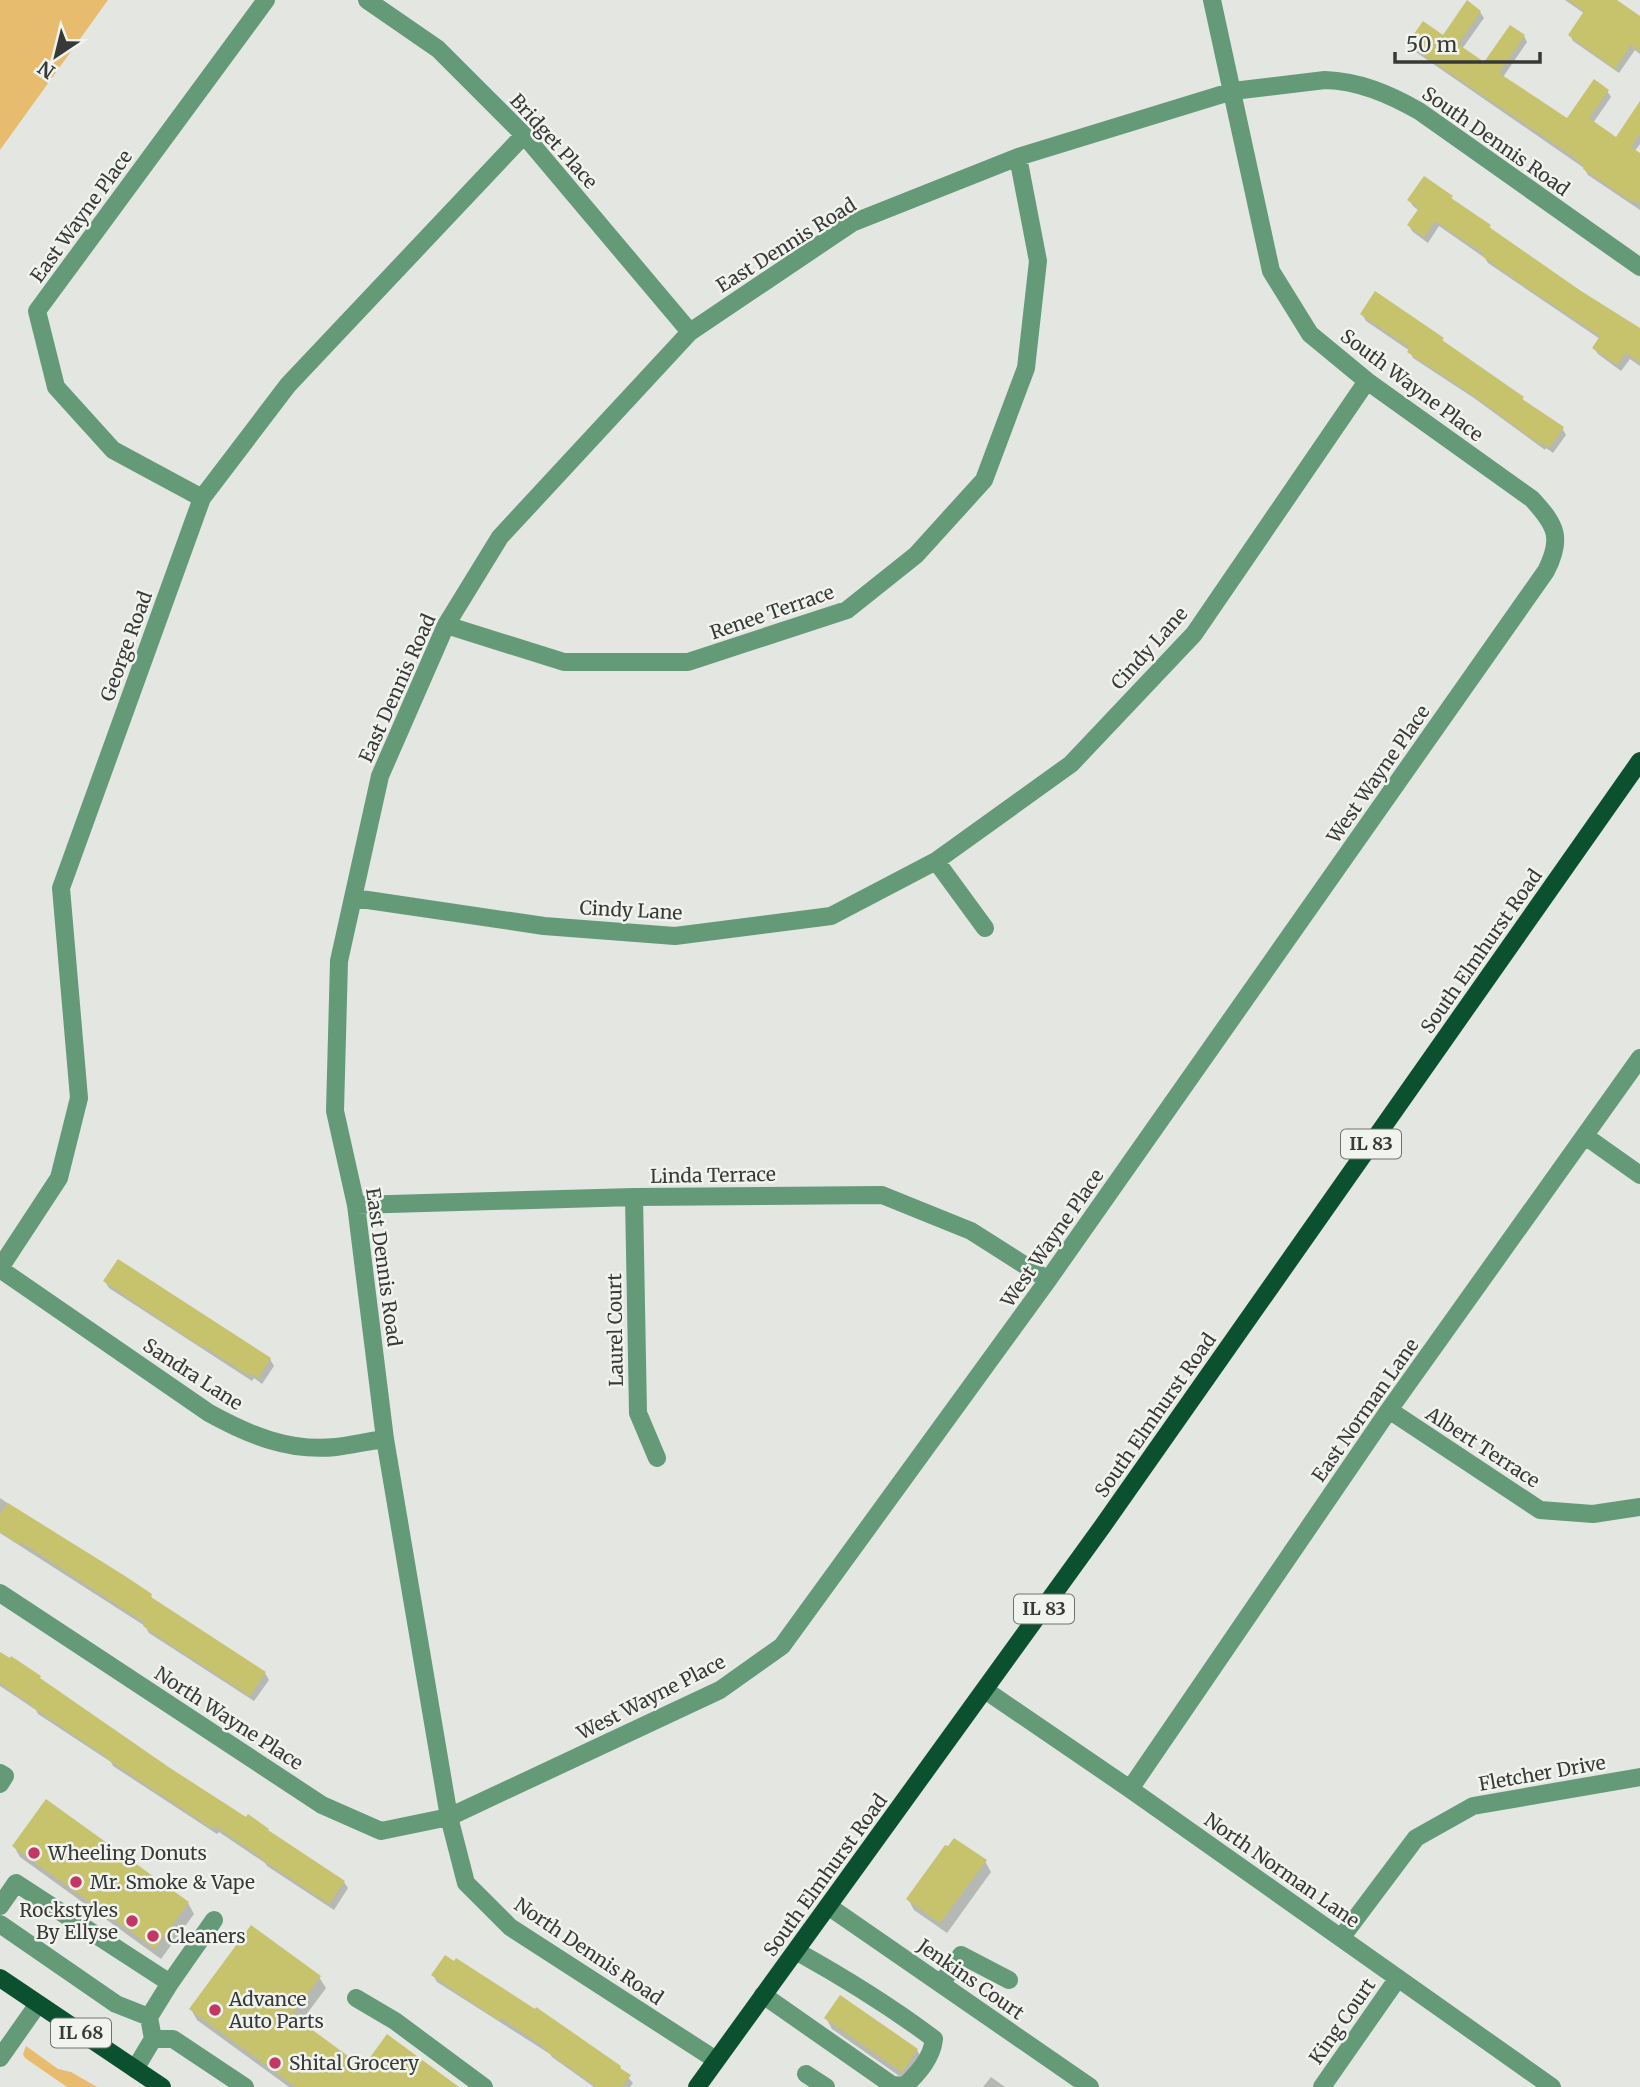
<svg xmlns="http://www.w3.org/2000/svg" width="1640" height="2087" font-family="Merriweather,serif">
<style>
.green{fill:#e7bc6e}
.shadow{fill:#0003}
.building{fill:#c7c36c}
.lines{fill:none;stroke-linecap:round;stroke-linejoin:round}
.minor{stroke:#649a78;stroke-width:18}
.major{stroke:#0c512f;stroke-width:18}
.poi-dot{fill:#c43765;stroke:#f1f3ef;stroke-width:2.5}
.labels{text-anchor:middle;stroke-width:5;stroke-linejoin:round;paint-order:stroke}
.shield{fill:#f1f3ef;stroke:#70726f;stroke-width:2}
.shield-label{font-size:18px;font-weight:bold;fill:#393a38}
.street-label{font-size:19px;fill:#393a38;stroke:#f1f3ef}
.poi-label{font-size:19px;fill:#393a38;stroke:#f1f3ef;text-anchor:start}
</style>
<rect width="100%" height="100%" fill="#e4e6e2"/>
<path class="green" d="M0,0H108L0,150Z
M26,2046L58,2069L71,2072L97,2087H67L25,2058L23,2054Z"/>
<path class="shadow" d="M1565,0H1614L1640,20V54L1635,50L1619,73L1573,41L1570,35L1585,14Z
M1480,12L1484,18L1462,49L1484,65L1524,36L1527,42L1503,77L1567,121L1607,91L1611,97L1593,123L1616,139L1640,118V144L1634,152L1640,156V210L1588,175L1584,168L1413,50L1409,44L1443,37Z
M1451,197L1454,202L1489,226L1493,232L1640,331V366L1630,359L1621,371L1598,354L1594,348L1600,339L1488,263L1485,258L1439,226L1428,243L1413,232L1409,226L1419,211L1413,206L1409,200Z
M1362,314L1442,339L1445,345L1522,398L1525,402L1562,428L1566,435L1553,453L1546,448L1545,450L1474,398L1413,358L1410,351L1366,321Z
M105,1281L270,1359L274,1366L262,1384L254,1378L252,1381L109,1288Z
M0,1498L46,1530L151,1596L154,1601L265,1673L269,1680L254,1701L149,1633L145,1626L0,1533Z
M0,1654L169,1769L344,1882L348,1888L334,1910L267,1866L265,1863L219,1832L217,1834L113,1766L111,1762L38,1714L36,1710L0,1686Z
M14,1846L188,1903L194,1914L161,1959L20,1857Z
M985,1861L991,1872L947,1933L914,1910L908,1899Z
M433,1975L620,2068L633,2083L630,2087H594L552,2057L550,2054L437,1982Z
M319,1977L326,1988L300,2023L364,2070L456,2087H289L197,2020L191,2009Z
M826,2018L917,2050L923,2061L908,2082L832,2029Z
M991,2077L1005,2087H983Z"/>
<path class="building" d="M1467,0L1481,11L1458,44L1484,62L1510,25L1525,35L1499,73L1567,118L1594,79L1609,90L1589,118L1616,137L1640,101V133L1631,147L1640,153V204L1633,200L1632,202L1598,179L1583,169L1584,166L1571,155L1407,44L1423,21L1443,35Z
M1568,0H1617L1640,16V52L1631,45L1615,69L1600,58L1568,35L1584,11Z
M1424,176L1453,196L1451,198L1491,225L1489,227L1581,291L1640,328V363L1626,353L1617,365L1592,348L1600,336L1520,283L1482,256L1484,254L1435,221L1424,237L1407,225L1419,208L1407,200Z
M1375,291L1444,338L1442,340L1524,397L1522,399L1564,427L1549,448L1542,443L1541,445L1468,392L1407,352L1410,348L1360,314Z
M118,1259L271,1358L258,1378L250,1373L248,1375L203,1346L202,1347L103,1281Z
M8,1503L125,1576L152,1594L151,1597L266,1672L250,1696L171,1645L143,1626L145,1623L59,1567L21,1542L20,1545L0,1532V1514Z
M0,1652L10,1658L11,1656L41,1676L40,1678L170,1768L246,1817L248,1814L269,1829L268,1830L345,1881L329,1904L261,1859L262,1858L215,1826L213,1829L107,1759L108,1758L32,1707L33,1706L0,1683Z
M46,1799L189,1902L155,1949L12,1846Z
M954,1838L987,1860L940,1923L906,1899L945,1845L948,1846Z
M251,1925L321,1976L292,2015L363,2067L387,2034L459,2087H296L189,2009Z
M445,1955L454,1961L456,1958L535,2009L536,2007L621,2066L620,2068L631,2075L622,2087H597L546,2051L547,2049L501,2018L500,2021L431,1975Z
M840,1995L918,2049L902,2072L824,2018Z"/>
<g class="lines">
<path class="minor" d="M367,0L438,49L524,135L690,332
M202,498L113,450L56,387L37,311L266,0
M446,625L564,662H688L847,610L916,555L984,480L1026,368L1038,261L1018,157
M936,861L985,928
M354,898L544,926L675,936L831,916L936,861L1071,764L1194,634L1367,381
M1585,1136L1640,1175
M634,1197L638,1413L657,1458
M356,1205L634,1197L882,1195L971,1231L1048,1280
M0,1268L59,1178L79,1098L61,888L202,498L288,385L524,135
M0,1269L209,1413C249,1435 289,1452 336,1447C352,1445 369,1441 385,1439
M1389,1410L1540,1510L1593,1514L1640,1507
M0,1593L322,1805L381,1831L449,1817L720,1690L782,1646L1048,1280L1546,571C1563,538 1556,525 1532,499L1367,381L1310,334L1271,271L1212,0
M985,1690L1130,1789L1552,2087
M0,1773L5,1776L0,1784
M1130,1789L1389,1410L1640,1058
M0,1906L16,1883L170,1983
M828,1906L1090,2087
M0,1924L116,2004L149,2017
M1341,1938L1416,1838L1473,1806L1640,1777
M941,1984L961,1955L1009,1980
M763,1995L892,2085L905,2086C918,2073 932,2058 934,2039C890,2006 843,1977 796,1951
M356,1998L395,2021L484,2087
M153,2039H173L245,2087
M0,2058L38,2004
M716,2060L510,1927L466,1883L449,1817L385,1439L356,1205L335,1111L339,961L380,776L446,625L500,537L690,332L852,223L1018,157L1233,91L1325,80C1359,81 1389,94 1419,111L1640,267
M135,2069L153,2039L149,2017L170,1983L214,1920
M806,2074L826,2087
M1322,2087L1398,1978"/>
<path class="major" d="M0,1978L162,2087
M697,2087L1102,1527L1640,761"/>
</g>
<g class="poi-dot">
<circle cx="34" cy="1853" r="7"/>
<circle cx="76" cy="1882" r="7"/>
<circle cx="132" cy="1921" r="7"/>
<circle cx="153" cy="1936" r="7"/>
<circle cx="215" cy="2010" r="7"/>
<circle cx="275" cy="2063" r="7"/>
</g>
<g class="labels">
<g class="shield">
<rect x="1341" y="1129.5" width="60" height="29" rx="5"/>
<rect x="1014" y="1594.5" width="60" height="29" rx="5"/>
<rect x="51" y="2018.5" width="60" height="29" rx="5"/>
</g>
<g class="shield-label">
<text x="1371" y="1150">IL 83</text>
<text x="1044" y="1615">IL 83</text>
<text x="81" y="2039">IL 68</text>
</g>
<g class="street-label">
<text transform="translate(554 141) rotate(48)" y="7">Bridget Place</text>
<text transform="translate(1496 141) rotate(35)" y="7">South Dennis Road</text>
<text transform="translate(81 216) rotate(-54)" y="7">East Wayne Place</text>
<text transform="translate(786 245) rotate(-32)" y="7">East Dennis Road</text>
<text transform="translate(1412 385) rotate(37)" y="7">South Wayne Place</text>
<text transform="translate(772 612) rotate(-19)" y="7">Renee Terrace</text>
<text transform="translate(126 646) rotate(-70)" y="7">George Road</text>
<text transform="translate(1149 648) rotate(-48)" y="7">Cindy Lane</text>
<text transform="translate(397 688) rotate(-66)" y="7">East Dennis Road</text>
<text transform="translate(1378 774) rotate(-55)" y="7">West Wayne Place</text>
<text transform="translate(631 910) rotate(3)" y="7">Cindy Lane</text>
<text transform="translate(1481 951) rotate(-55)" y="7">South Elmhurst Road</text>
<text transform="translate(713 1175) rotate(-1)" y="7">Linda Terrace</text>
<text transform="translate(1052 1238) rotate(-55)" y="7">West Wayne Place</text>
<text transform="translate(384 1267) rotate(82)" y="7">East Dennis Road</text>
<text transform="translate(615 1330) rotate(-91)" y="7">Laurel Court</text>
<text transform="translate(193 1374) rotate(33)" y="7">Sandra Lane</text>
<text transform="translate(1365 1410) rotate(-55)" y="7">East Norman Lane</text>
<text transform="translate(1155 1415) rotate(-55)" y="7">South Elmhurst Road</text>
<text transform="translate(1483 1447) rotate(33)" y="7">Albert Terrace</text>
<text transform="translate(651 1697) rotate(-27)" y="7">West Wayne Place</text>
<text transform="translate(229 1718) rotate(33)" y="7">North Wayne Place</text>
<text transform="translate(1542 1773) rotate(-10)" y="7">Fletcher Drive</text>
<text transform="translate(1282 1870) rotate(35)" y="7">North Norman Lane</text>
<text transform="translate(825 1875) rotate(-54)" y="7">South Elmhurst Road</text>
<text transform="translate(589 1951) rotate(34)" y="7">North Dennis Road</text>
<text transform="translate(971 1979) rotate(35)" y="7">Jenkins Court</text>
<text transform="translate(1342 2021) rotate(-55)" y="7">King Court</text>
</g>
<g class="poi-label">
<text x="48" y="1860">Wheeling Donuts</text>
<text x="90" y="1889">Mr. Smoke &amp; Vape</text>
<text x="118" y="1917" text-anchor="end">Rockstyles<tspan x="118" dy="22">By Ellyse</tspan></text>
<text x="167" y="1943">Cleaners</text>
<text x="229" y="2006">Advance<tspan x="229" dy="22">Auto Parts</tspan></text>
<text x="289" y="2070">Shital Grocery</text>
</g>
</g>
<g transform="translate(56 56) rotate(215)" stroke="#f1f3ef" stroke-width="5" paint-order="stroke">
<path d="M0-5L12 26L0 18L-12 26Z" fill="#393a38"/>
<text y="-10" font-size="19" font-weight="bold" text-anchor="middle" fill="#393a38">N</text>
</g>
<path d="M1395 52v10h145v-10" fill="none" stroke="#393a38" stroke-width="3.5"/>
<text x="1406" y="52" font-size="21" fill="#393a38" stroke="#f1f3ef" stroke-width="5" paint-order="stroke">50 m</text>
</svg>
